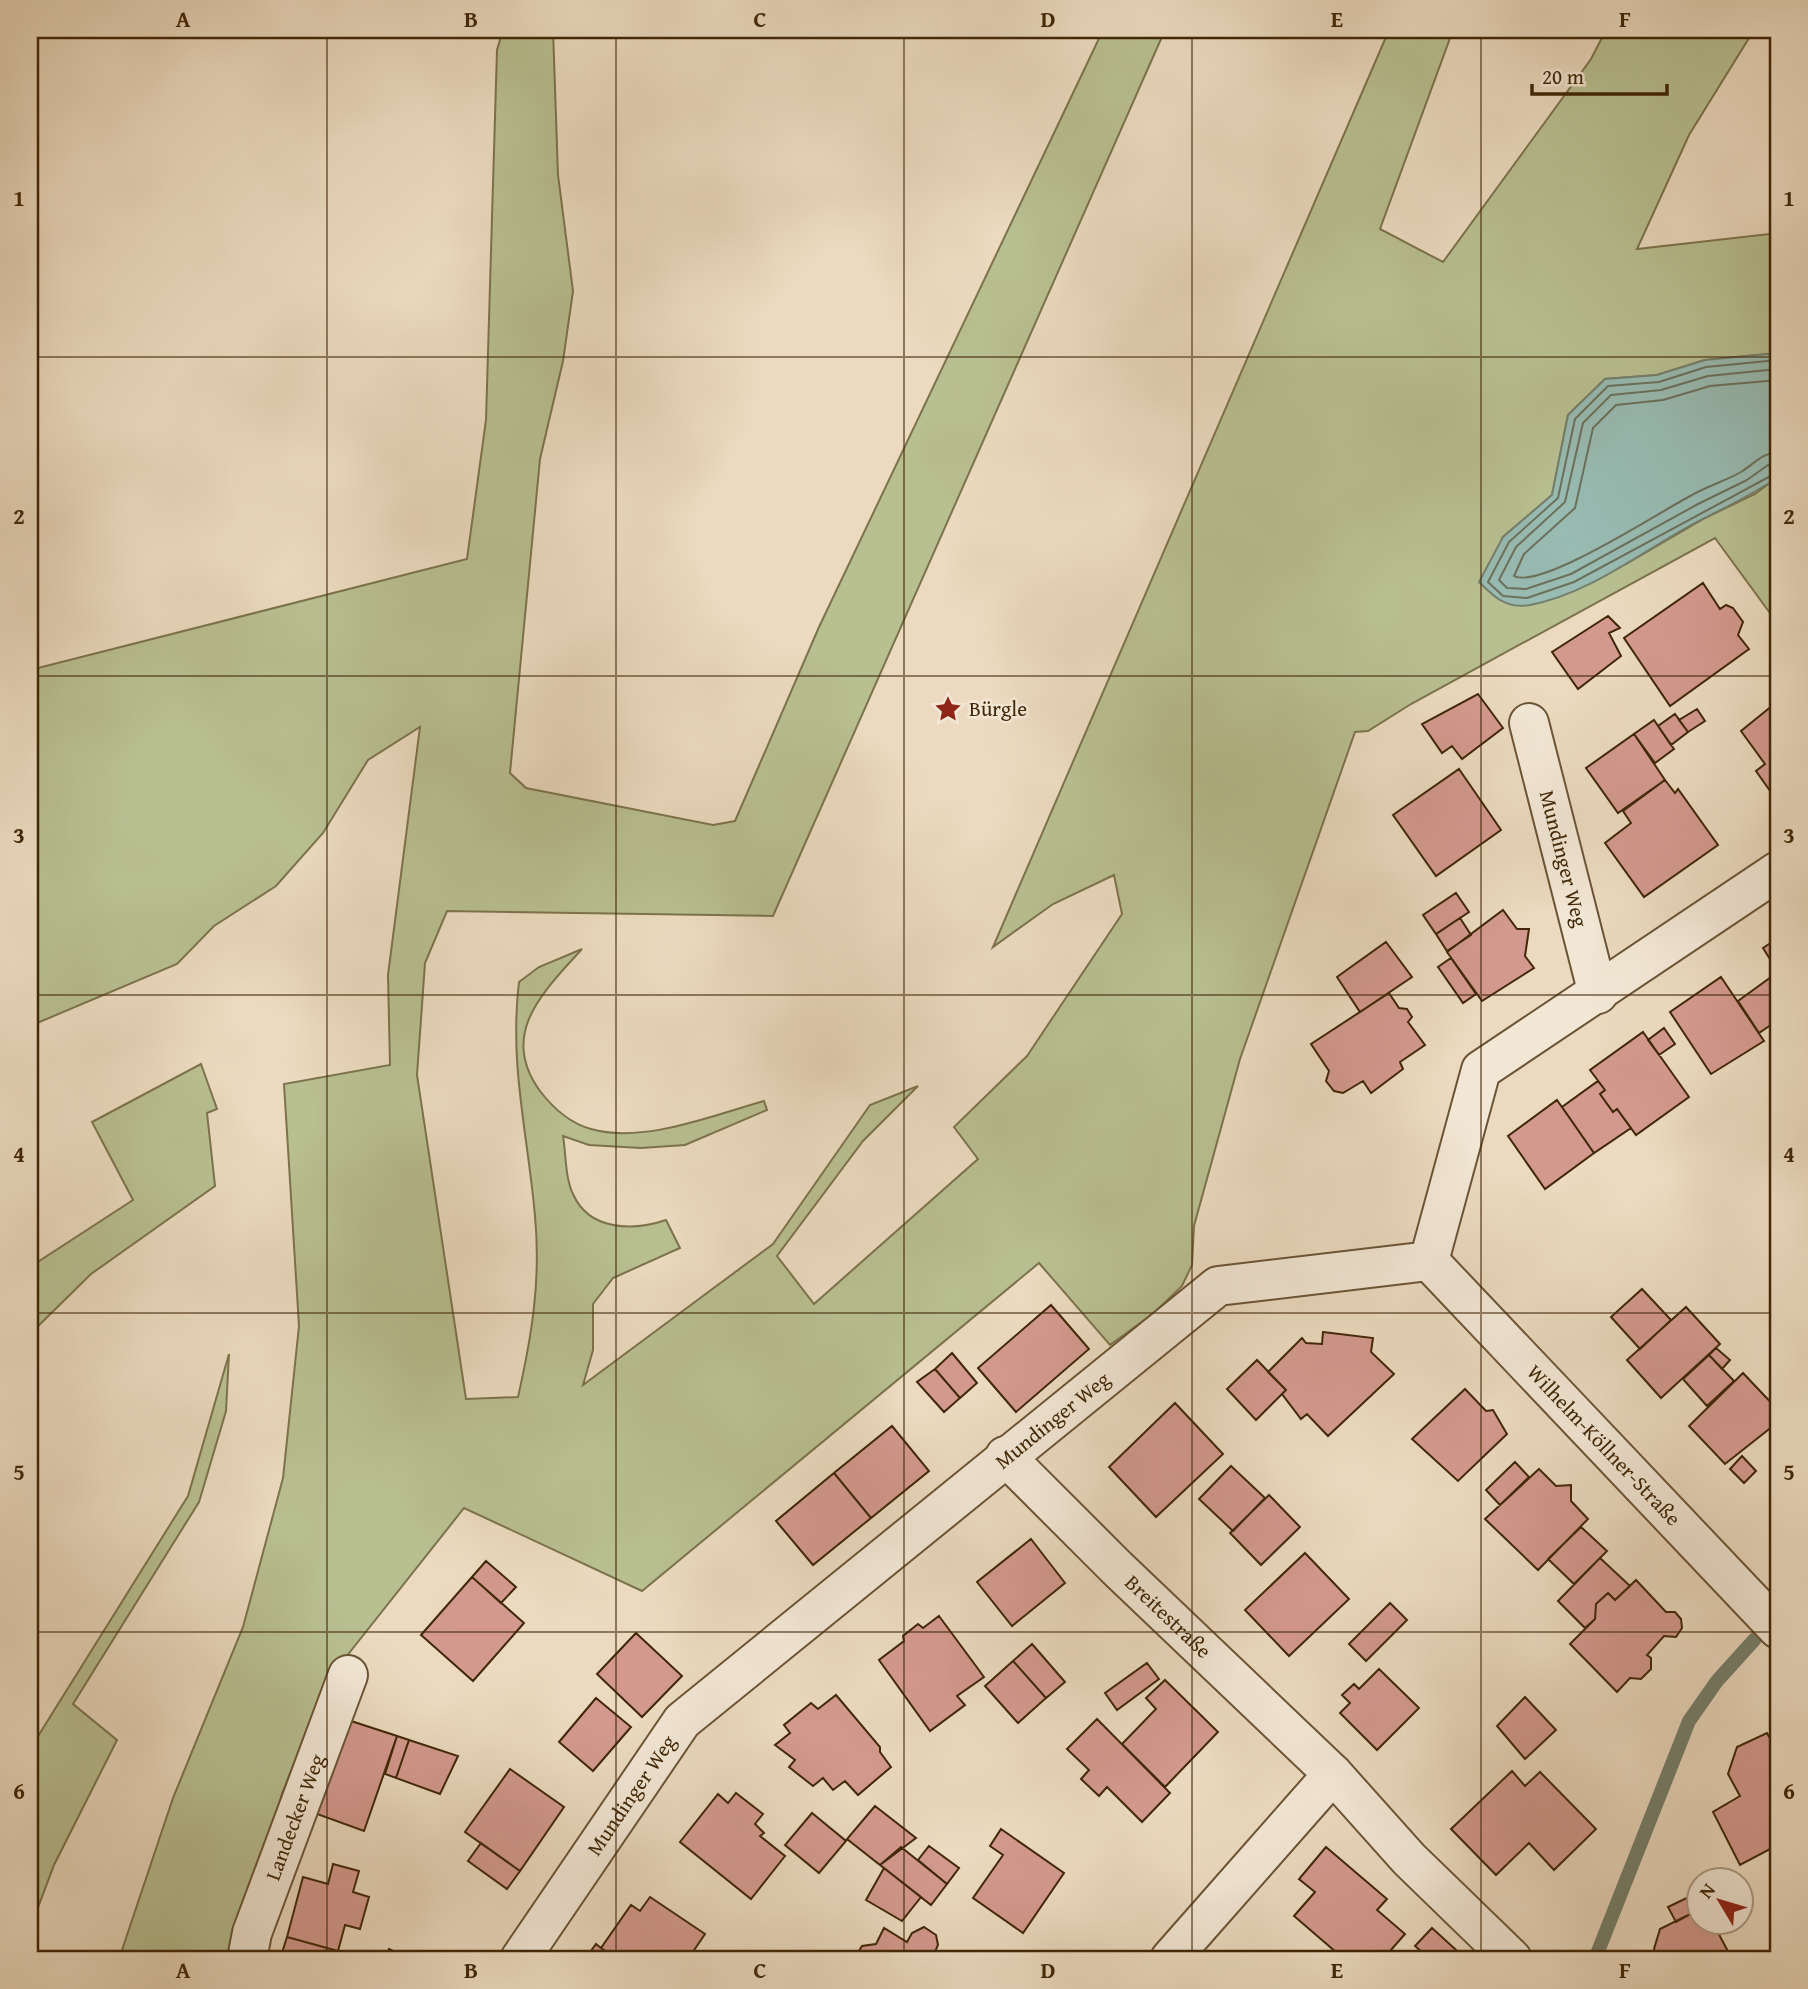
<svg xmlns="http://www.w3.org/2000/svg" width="1808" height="1989" font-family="'Gentium Book Plus',serif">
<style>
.green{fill:#b8bf91;stroke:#7c734c;stroke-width:2}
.water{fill:#98bbb2;stroke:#75806e;stroke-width:2}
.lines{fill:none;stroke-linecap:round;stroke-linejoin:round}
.shore{stroke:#6c715c;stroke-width:2}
.stream{stroke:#75806e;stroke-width:14}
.building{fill:#d3998e;stroke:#402707;stroke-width:2}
.minor-casing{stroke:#6b5435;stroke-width:42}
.minor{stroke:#f2e7d5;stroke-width:38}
.grid{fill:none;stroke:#402707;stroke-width:2;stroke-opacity:0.55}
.labels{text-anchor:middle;stroke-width:5;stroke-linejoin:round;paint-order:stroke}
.poi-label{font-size:21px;fill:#402707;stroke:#f2e7d5;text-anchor:start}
.street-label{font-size:21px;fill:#402707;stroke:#f2e7d5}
.neatline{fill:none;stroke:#402707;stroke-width:2.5}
.grid-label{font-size:23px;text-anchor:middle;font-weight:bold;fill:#402707}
</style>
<rect width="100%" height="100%" fill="#ebdabf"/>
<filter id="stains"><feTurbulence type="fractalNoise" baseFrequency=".00286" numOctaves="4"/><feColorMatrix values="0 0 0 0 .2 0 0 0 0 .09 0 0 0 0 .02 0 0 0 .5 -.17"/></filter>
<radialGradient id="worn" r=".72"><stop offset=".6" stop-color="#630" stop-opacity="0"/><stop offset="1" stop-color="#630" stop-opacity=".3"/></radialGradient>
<path class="green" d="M503,30H553L558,175L573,291L563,361L540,459L510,773L526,788L713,825L735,821L819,627L1103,30H1165L773,916L447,911L425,963L417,1075L466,1399L518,1397C532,1335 541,1280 535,1216C528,1135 509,1065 519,982L539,967L582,949C544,991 498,1034 540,1091C553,1108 569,1123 591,1129C643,1144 714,1115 764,1101L767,1110L685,1145L641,1148L589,1145L563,1136C566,1153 565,1178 573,1194C589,1231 633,1231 666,1220L680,1248L613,1278L593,1304V1350L583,1385L773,1244L870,1105L918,1086L863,1141L777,1256L814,1304L978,1159L954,1127L1027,1056L1122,914L1114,875L1053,904L993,947L1389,30H1453L1380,229L1443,262L1591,59L1606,30H1754L1689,135L1637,249L1778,233V353L1705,360L1657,375L1605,379L1568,415L1552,495L1503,537L1626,564L1705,518L1755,494L1778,477V624L1715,538L1411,704L1368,731L1355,732L1240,1059L1194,1226L1192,1265L1182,1286L1154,1313L1110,1345L1039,1263L642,1591L464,1508L327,1681L282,1794L236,1959H119L173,1798L243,1627L283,1478L299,1326L284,1084L390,1065L388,975L420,727L368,760L323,833L276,886L214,926L177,964L30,1026V670L467,559L486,420L497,50Z
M201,1064L217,1109L207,1113L215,1186L91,1274L30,1334V1267L133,1200L92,1122Z
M229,1354L226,1411L199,1502L73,1704L117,1740L54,1865L30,1929V1749L188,1496Z"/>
<path class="water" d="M1778,353V477C1749,498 1716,511 1684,529C1636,556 1585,595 1530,605C1506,609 1494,597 1479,582L1503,537L1552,495L1568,415L1605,379L1657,375L1705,360Z"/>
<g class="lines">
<path class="shore" d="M1778,360L1706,367L1659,382L1608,386L1575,419L1558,498L1509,542L1488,582L1503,596L1527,598L1574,582L1778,472
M1778,369L1708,376L1661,390L1611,395L1583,423L1565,502L1516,547L1499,580L1507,588L1526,589L1571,574L1698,504L1747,480L1768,465L1778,463
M1778,380L1710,386L1663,400L1616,405L1593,428L1575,508L1524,554L1514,576C1541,590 1661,511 1692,495C1708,486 1725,481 1741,472C1754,464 1762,453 1778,452"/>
<path class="stream" d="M1595,1959L1689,1721L1717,1681L1755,1639"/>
</g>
<path class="building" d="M1703,583L1720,609L1726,605L1733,608L1743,622L1738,635L1749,649L1670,706L1624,638Z
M1608,616L1620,628L1609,633L1621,656L1578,689L1552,652Z
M1478,694L1503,728L1462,759L1452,746L1442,753L1422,724Z
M1778,701V791L1773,795L1756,771L1765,764L1741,731Z
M1697,709L1705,721L1688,732L1679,720Z
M1675,714L1688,732L1671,745L1658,726Z
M1654,720L1674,749L1655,763L1634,734Z
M1634,734L1665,780L1618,813L1586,768Z
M1459,769L1501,830L1436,876L1393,815Z
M1665,780L1675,793L1678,789L1718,845L1644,897L1605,843L1631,823L1623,811Z
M1456,893L1469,912L1436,934L1423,915Z
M1503,910L1517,929H1529L1525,956L1534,968L1482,1001L1447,952Z
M1460,918L1471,935L1447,951L1436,934Z
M1778,938V972L1763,948Z
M1386,942L1412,977L1360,1012L1337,977Z
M1451,958L1476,994L1463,1003L1438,967Z
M1778,972V1020L1759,1033L1738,1001Z
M1721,977L1764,1041L1711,1074L1670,1012Z
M1389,993L1399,1008L1407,1009L1412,1017L1408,1022L1425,1045L1400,1062L1403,1069L1371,1093L1363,1081L1343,1093L1334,1091L1326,1081L1329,1071L1311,1044Z
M1664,1028L1675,1044L1659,1055L1648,1040Z
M1643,1032L1689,1097L1636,1135L1617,1109L1613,1112L1600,1094L1605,1090L1590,1070Z
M1598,1081L1605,1090L1600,1094L1613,1112L1617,1109L1631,1128L1594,1153L1562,1107Z
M1557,1100L1594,1153L1545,1189L1508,1136Z
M1642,1289L1671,1320L1640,1349L1611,1317Z
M1051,1305L1089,1349L1016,1412L978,1368Z
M1686,1307L1720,1344L1661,1398L1627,1360Z
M1323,1332L1373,1338L1371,1352L1394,1374L1328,1436L1307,1414L1301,1419L1282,1394L1286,1390L1268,1372L1302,1338L1306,1343L1322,1344Z
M1716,1348L1730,1360L1722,1369L1709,1355Z
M952,1353L977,1383L960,1398L935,1369Z
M1709,1355L1734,1381L1707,1406L1683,1379Z
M1257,1360L1286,1390L1256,1420L1227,1389Z
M935,1369L960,1398L944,1412L917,1382Z
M1743,1373L1778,1410V1422L1725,1464L1689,1426Z
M1465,1389L1486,1411L1493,1410L1507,1434L1458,1481L1412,1439Z
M1175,1403L1223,1454L1156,1517L1109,1467Z
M892,1426L929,1471L871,1518L834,1473Z
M1742,1456L1756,1471L1744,1483L1730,1469Z
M1515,1462L1529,1477L1500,1505L1486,1490Z
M1231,1466L1265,1498L1233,1531L1199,1499Z
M1539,1469L1556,1486L1571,1485V1501L1588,1519L1538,1570L1485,1519Z
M834,1473L871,1518L813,1565L776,1521Z
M1269,1495L1300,1527L1261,1565L1230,1533Z
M1581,1527L1607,1551L1574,1584L1548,1559Z
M1031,1539L1065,1583L1012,1626L977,1582Z
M1305,1553L1349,1599L1289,1656L1245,1610Z
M1600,1558L1630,1586L1615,1600L1608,1593L1596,1604L1595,1619L1585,1628L1558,1601Z
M486,1561L516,1587L501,1603L472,1577Z
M472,1577L524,1623L473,1681L421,1635Z
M1636,1580L1666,1612H1675L1681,1619L1682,1628L1676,1637L1664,1636L1647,1655L1651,1658V1669L1641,1679L1630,1678L1617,1692L1570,1644L1595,1619L1596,1604L1608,1593L1615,1600Z
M1390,1603L1407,1620L1366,1661L1349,1644Z
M939,1616L984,1677L957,1696L965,1705L930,1731L879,1660L904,1641L903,1636L918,1624L923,1628Z
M636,1633L682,1676L642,1717L597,1674Z
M1032,1644L1065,1682L1046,1698L1013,1661Z
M1013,1661L1046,1698L1018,1723L985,1686Z
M1147,1663L1159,1679L1117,1710L1105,1693Z
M1379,1669L1419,1708L1377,1750L1340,1713L1350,1703L1342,1695L1354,1684L1359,1689Z
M1165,1680L1218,1732L1165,1787L1122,1744L1156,1709L1146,1698Z
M836,1695L880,1747V1752L891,1767L858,1795L845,1781L833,1790L823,1778L813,1786L789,1767L795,1760L775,1745L790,1733L784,1725L811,1703L818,1709Z
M1525,1697L1556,1730L1525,1759L1497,1726Z
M596,1698L631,1727L593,1771L559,1742Z
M1097,1719L1170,1793L1142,1822L1107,1787L1099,1796L1081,1779L1089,1770L1067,1749Z
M351,1721L397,1736L364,1831L317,1814Z
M1767,1733L1778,1753V1849L1771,1853L1770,1849L1740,1865L1713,1812L1740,1796L1728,1774L1737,1747Z
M397,1736L409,1740L396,1778L385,1774Z
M409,1740L458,1756L440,1794L396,1778Z
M510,1769L564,1807L520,1871L465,1832Z
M1512,1771L1525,1786L1540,1772L1596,1829L1554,1870L1529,1843L1496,1875L1451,1829Z
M736,1793L763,1814L755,1824L764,1833L760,1836L785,1856L751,1899L680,1842L718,1794L728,1803Z
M875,1806L916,1838L880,1865L847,1839Z
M812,1813L846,1841L819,1873L785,1845Z
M1001,1829L1064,1873L1023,1933L973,1898L1003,1855L990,1846Z
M481,1843L520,1871L507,1889L468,1861Z
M929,1846L959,1868L947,1884L918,1860Z
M901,1847L947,1884L931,1905L880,1865Z
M1326,1847L1387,1899L1377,1910L1405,1934L1383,1959H1344L1294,1916L1315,1892L1299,1879Z
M333,1864L359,1871L353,1892L369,1897L360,1929L345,1925L338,1951L287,1937L303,1877L328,1884Z
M884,1868L921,1897L902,1921L866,1900Z
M1697,1893L1700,1909L1676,1922L1668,1907Z
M650,1897L705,1934L688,1959H617L601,1948L631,1905L640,1911Z
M1700,1909V1923H1713L1732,1959H1659L1654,1949L1660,1929Z
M924,1927L936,1935L938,1945L933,1956L939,1959H854L862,1946L876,1944L884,1928L907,1942L912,1933Z
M1432,1928L1466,1959H1430L1415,1946Z
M287,1937L327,1948L324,1959H280Z
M596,1944L601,1948L617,1959H585Z
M389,1949L409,1959H384Z"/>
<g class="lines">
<defs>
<g id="minor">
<path id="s1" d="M1529,723L1598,994"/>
<path id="s2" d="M1429,1261L1778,1629"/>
<path id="s3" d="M1005,1456L1117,1568L1333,1774L1409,1859L1512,1959"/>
<path id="s4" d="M247,1959L252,1933L348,1675"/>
<path id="s5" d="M520,1959L682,1721L1218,1286L1429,1261L1481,1070L1778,871"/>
<path d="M1170,1959L1333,1774"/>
</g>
</defs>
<use href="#minor" class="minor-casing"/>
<use href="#minor" class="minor"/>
</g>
<path class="grid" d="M327,30V1959M616,30V1959M904,30V1959M1192,30V1959M1481,30V1959M30,357H1778M30,676H1778M30,995H1778M30,1313H1778M30,1632H1778"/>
<defs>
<symbol id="sight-bare" viewBox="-9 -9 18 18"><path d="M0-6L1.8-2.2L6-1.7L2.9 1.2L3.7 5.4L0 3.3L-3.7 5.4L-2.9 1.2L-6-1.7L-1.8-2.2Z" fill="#8f2418" stroke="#f2e7d5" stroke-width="2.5" paint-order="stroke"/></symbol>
</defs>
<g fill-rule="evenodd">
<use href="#sight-bare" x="929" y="690" width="38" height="38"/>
</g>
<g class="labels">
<g class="poi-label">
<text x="969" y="716">Bürgle</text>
</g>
<g class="street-label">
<text dy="7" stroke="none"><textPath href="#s1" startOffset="140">Mundinger Weg</textPath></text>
<text dy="7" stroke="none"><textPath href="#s5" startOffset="765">Mundinger Weg</textPath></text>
<text dy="7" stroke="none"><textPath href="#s2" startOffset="254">Wilhelm-Köllner-Straße</textPath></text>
<text dy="7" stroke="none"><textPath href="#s3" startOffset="229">Breitestraße</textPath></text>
<text dy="7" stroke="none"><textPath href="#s5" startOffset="198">Mundinger Weg</textPath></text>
<text dy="7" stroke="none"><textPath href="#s4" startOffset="150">Landecker Weg</textPath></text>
</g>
</g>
<rect width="1808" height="1989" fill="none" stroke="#ebdabf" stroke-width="77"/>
<g transform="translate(1720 1901) rotate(308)"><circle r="33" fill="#f2e7d5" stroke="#ab9a83" stroke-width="2"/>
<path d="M0-5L12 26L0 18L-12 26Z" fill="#8f2418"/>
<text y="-10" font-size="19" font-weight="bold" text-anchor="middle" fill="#402707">N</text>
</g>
<path d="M1532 84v10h135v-10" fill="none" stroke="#402707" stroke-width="3.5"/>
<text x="1542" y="84" font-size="21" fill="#402707" stroke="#f2e7d5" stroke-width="5" paint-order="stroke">20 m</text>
<rect x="38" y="38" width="1732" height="1913" class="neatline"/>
<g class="grid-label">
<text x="183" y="27">A</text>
<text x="471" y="27">B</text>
<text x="760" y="27">C</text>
<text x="1048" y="27">D</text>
<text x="1337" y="27">E</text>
<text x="1625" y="27">F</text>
<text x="19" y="206">1</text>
<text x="1789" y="206">1</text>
<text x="19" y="524">2</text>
<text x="1789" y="524">2</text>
<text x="19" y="843">3</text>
<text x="1789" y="843">3</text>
<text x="19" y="1162">4</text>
<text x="1789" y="1162">4</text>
<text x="19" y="1480">5</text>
<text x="1789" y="1480">5</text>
<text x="19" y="1799">6</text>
<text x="1789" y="1799">6</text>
<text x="183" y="1978">A</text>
<text x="471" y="1978">B</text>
<text x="760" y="1978">C</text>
<text x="1048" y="1978">D</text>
<text x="1337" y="1978">E</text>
<text x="1625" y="1978">F</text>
</g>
<rect width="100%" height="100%" filter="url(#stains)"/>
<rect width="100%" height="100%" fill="url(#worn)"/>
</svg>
